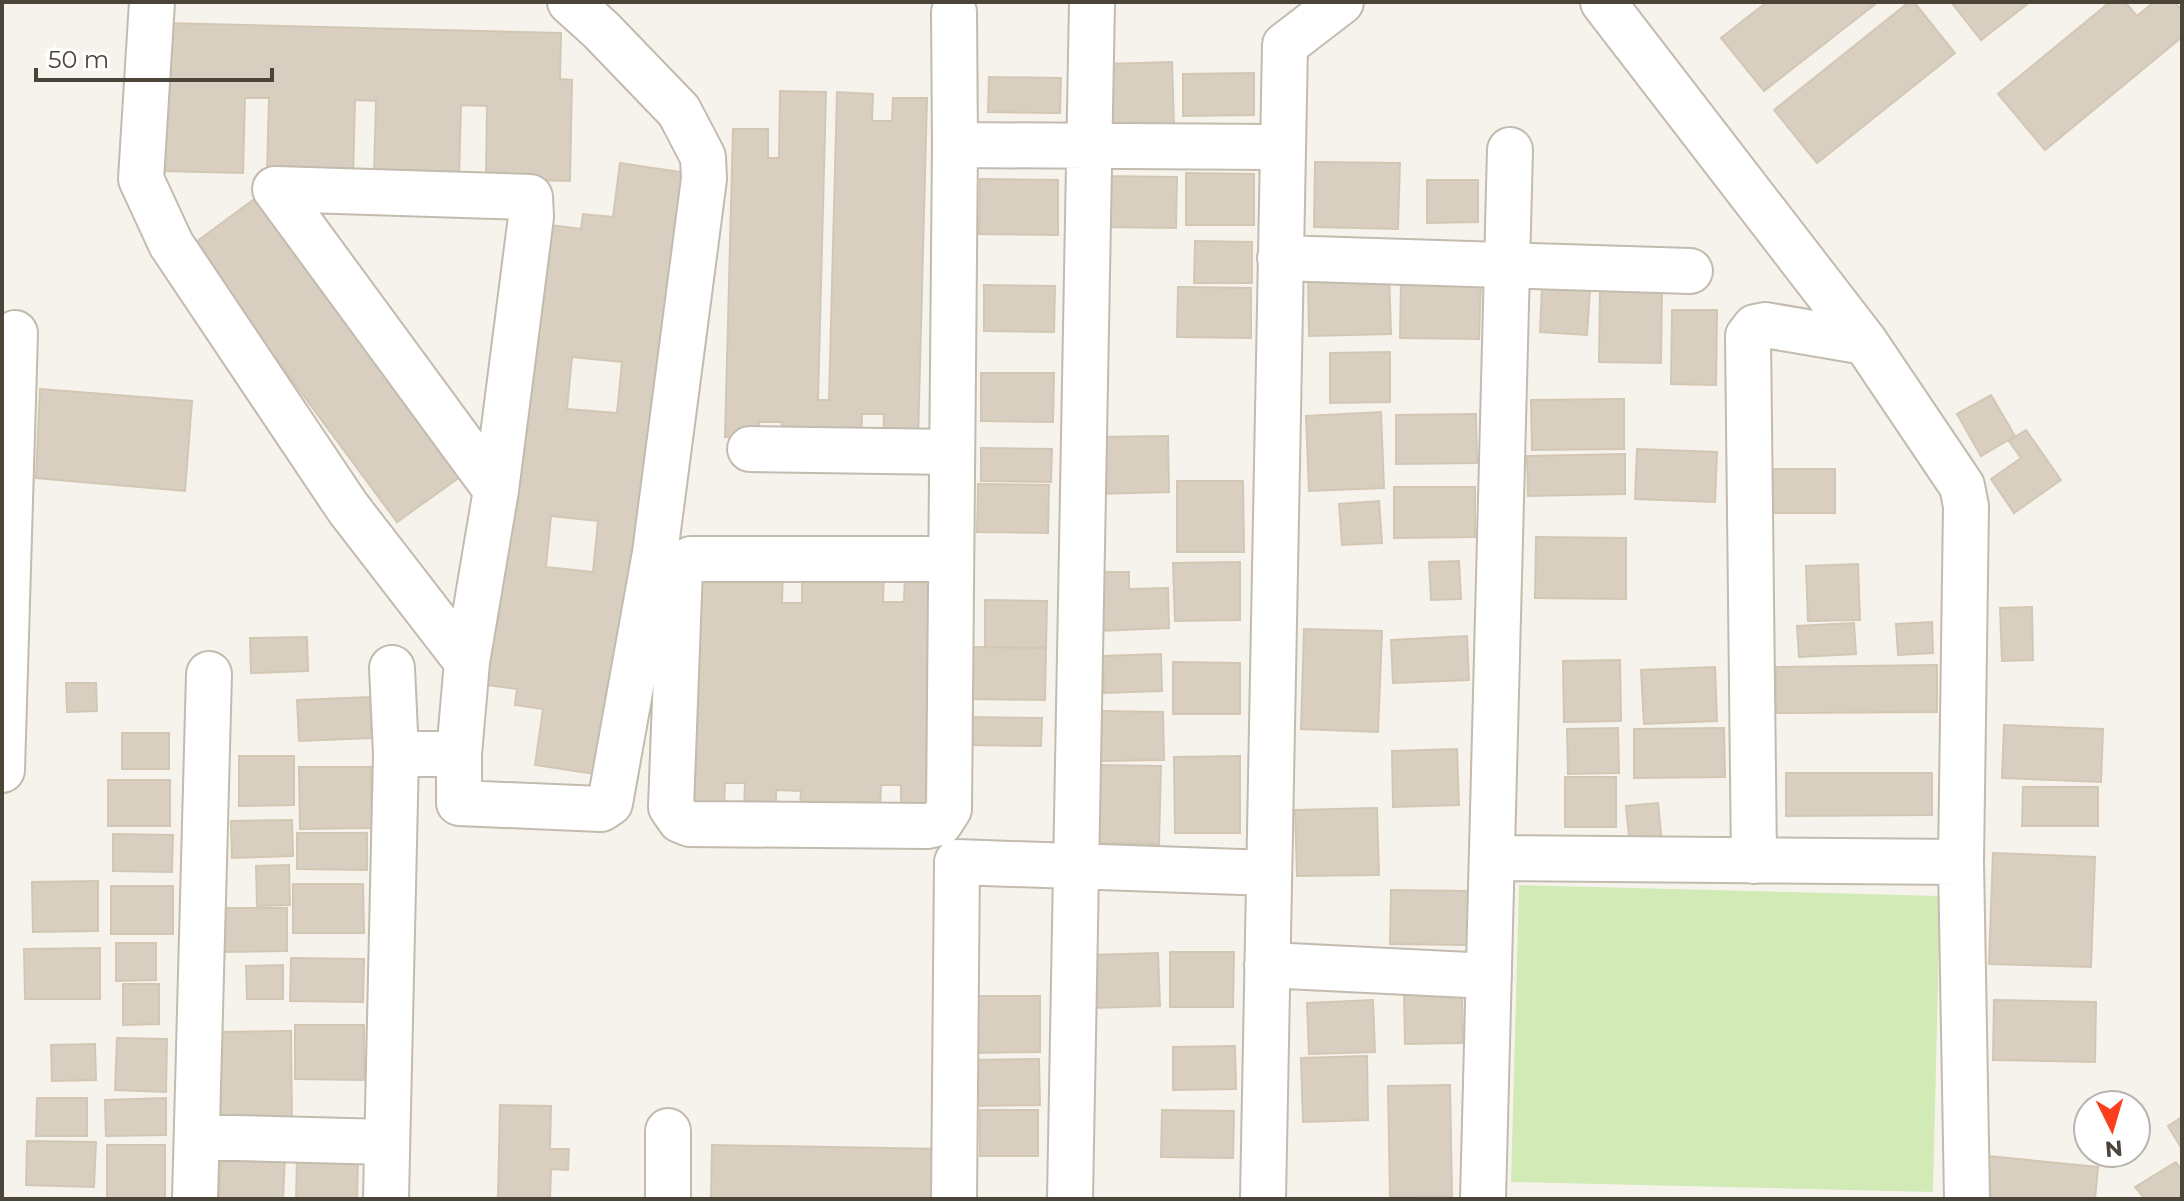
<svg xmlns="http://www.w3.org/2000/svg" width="2184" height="1201" font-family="Montserrat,sans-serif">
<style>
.green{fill:#d2eab5}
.building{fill:#d8cfc1;stroke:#d3c7b4;stroke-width:2;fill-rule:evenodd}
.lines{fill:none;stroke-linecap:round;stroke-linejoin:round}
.minor-casing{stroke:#c2bbae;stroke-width:48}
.minor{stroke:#fff;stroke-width:44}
</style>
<rect width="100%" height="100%" fill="#f6f3ec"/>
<path class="green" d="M1519,885L1940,896L1933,1192L1511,1182Z"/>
<path class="building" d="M1767,2H1878L1764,91L1721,38Z
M1909,2H1914L1955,53L1817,163L1774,110Z
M1951,2H2030L1981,40Z
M2110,2H2125L2137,16L2154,2H2175L2182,11V37L2045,150L1998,94Z
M164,23L561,33L560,79L572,80L570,181L486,179L487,106L461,105L459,179L374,176L376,101L355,100L353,176L267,173L269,98H245L243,173L160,171Z
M1172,62L1174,128L1109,130L1107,64Z
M1254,73V115L1183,116V74Z
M989,77L1061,78L1060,113L988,112Z
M780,91L826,92L818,400H829L837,92L873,94L872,121H892L893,98H927L918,441H883L884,414H862L861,440L781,438L782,422H759V438L725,437L733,129H768V158H779Z
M1315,162L1400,163L1398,229L1314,227Z
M620,163L687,173L602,775L535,765L543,709L515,705L517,689L486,685L551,225L581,229L583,214L613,217ZM572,357L622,362L617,413L567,409ZM551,516L598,521L593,572L546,567Z
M1186,173L1254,174V225H1186Z
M1103,176L1177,177L1176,228L1102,227Z
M980,179L1058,180V235L979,234Z
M1427,180H1478V222L1427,223Z
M261,194L467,472L397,522L192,245Z
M1195,241L1252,242V283H1194Z
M1389,272L1391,334L1309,336L1308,274Z
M1401,281L1481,283L1479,339L1400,338Z
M984,285L1055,286L1054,332L984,331Z
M1178,287L1251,288V338L1177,337Z
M1542,288L1590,290L1587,335L1540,332Z
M1600,288H1662L1661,363L1599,362Z
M1672,310H1717L1716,385L1671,384Z
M1390,352V402L1330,403V353Z
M981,373H1054L1053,422L981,421Z
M40,389L192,401L185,491L36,478Z
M1991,395L2015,436L1981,456L1957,414Z
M1624,399V449L1532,450L1531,400Z
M1381,412L1384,488L1309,491L1306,416Z
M1476,414L1477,463L1396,464V415Z
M2026,430L2061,480L2014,513L1991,479L2021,458L2009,441Z
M1168,436L1169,492L1095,494L1094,437Z
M981,448L1052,449L1051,482L981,481Z
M1637,449L1717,452L1715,502L1635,499Z
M1625,454V494L1528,496L1527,456Z
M1767,469H1835V513H1765Z
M1177,481H1243L1244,552H1177Z
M978,484L1049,485L1048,533L977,532Z
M1394,487H1475V537L1394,538Z
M1379,501L1382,543L1342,545L1339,504Z
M1536,537L1626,538V599L1535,598Z
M1459,561L1461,599L1431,600L1429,562Z
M1240,562V620L1175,621L1173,563Z
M1858,564L1860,620L1808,621L1806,566Z
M697,568L783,570L782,603H802V570L884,572L883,602H904L905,572L940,573L936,811L901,810V785H881L880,810L800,808L801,791L776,790V809L744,808L745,783H725L724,807H693Z
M1096,572H1129V589L1168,588L1169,628L1098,631Z
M985,600L1047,601L1046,648L985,647Z
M2032,607L2033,660L2002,661L2000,608Z
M1932,622L1933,653L1898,655L1896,624Z
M1854,623L1856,654L1799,657L1797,626Z
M1304,629L1382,631L1378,732L1301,729Z
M1467,636L1469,680L1393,683L1391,640Z
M307,637L308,671L251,673L250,638Z
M969,647L1046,648L1045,700L969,699Z
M1161,654L1162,691L1104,693L1103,656Z
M1620,660L1621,721L1564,722L1563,661Z
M1173,662L1240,663V714H1173Z
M1937,665V712L1776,713V667Z
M1715,667L1717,721L1644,724L1641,670Z
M66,683H96L97,711L67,712Z
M370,697L372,738L299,741L297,700Z
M1099,711L1163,712L1164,760L1100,761Z
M971,717L1042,718L1041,746L971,745Z
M2004,725L2103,729L2101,782L2002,778Z
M1618,728L1619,773L1568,774L1567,729Z
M1724,728L1725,777L1634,778V729Z
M122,733H169V769H122Z
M1457,749L1459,805L1393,807L1392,751Z
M239,756H294V805L239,806Z
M1240,756V833H1175L1174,757Z
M1097,765L1161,766L1159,844L1095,843Z
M299,767H371L372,828L300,829Z
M1786,773H1932V815L1786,816Z
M1565,777H1616V827H1565Z
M108,780H170V826H108Z
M2023,787H2098V826H2022Z
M1658,803L1662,844L1630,847L1626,806Z
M1377,808L1379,875L1297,876L1295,810Z
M292,820L293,856L232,858L231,821Z
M297,833H367V870L297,869Z
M113,834L173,835L172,872L113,871Z
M1993,853L2095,857L2091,967L1989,964Z
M289,865L290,905L257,906L256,866Z
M98,881V931L33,932L32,882Z
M293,884H363L364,933H293Z
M111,886H173V934H111Z
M1391,890L1469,891L1467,945L1390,944Z
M217,908H287V951L217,952Z
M116,943H156V980L116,981Z
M100,948V999H25L24,949Z
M1170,952H1234L1233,1007H1170Z
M1158,953L1160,1006L1092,1008L1091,955Z
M291,958L364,959L363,1002L290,1001Z
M283,965V999H247L246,966Z
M123,984H159V1024L123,1025Z
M1462,992L1463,1043L1405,1044L1404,993Z
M967,996H1040V1052L968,1053Z
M1373,1000L1375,1052L1309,1054L1307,1003Z
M1994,1000L2096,1002L2095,1062L1993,1060Z
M295,1025H364V1080L295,1079Z
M291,1031L292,1128L219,1130L216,1032Z
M117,1038L167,1039L166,1092L115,1090Z
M95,1044L96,1080L52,1081L51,1045Z
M1235,1046L1236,1089L1173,1090V1047Z
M1367,1056L1368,1120L1303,1122L1301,1058Z
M1039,1059L1040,1105L970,1106L969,1060Z
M1450,1085L1452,1196L1390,1197L1388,1086Z
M37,1098H87V1136H36Z
M166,1098V1135L106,1136L105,1100Z
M500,1105L551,1106L550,1149H569L568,1170L551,1169L550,1199H498Z
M980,1110H1038V1156H980Z
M1162,1110L1234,1111L1233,1158L1161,1157Z
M2182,1117V1149L2168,1126Z
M27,1141L96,1142L94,1187L26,1185Z
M107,1145H165V1199H107Z
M712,1145L944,1149L943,1199H711Z
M221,1154L285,1156L283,1199L219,1198Z
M1988,1156L2098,1167L2095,1199H1983Z
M297,1158L358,1159L357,1199H296Z
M2176,1162L2182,1171V1199H2145L2135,1187Z"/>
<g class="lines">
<defs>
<path id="minor" d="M152,2L141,179L171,244L348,508L467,662
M1603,2L1865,342L1962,486L1966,506L1961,862L1967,1199
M955,145L1283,147
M1280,258L1690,271
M750,449L952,452
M951,559H691L680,569L671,807L680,820L690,824L927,826L940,823L949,809L955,145L954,12
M396,754H459L467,662L496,490L531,217L530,197L275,189L496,490
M459,754V803L601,809L610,803L655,553L704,179L703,157L679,111L601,30L570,2
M2,770L15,333
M1492,858L1961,862
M1754,861L1748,336L1755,327L1765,325L1865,342
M1267,965L1489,976
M197,1137L386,1142
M195,1199L209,674
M386,1199L396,754L392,668
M668,1199V1131
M954,1199L957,862L1269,873
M1070,1199L1092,2
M1263,1199L1285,45L1341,2
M1483,1199L1510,150"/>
</defs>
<use href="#minor" class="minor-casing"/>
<use href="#minor" class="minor"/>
</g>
<rect width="2184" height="1201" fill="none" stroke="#4b4439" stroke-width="8"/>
<g transform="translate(2112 1129) rotate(175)"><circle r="38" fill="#ffffff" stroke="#b7b4b0" stroke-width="2"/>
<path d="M0-6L14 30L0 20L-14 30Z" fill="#fc3f1d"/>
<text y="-12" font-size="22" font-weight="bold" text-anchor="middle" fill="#4b4439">N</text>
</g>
<path d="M36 68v12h236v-12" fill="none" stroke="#4b4439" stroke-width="4"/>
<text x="48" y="68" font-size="24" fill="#4b4439" stroke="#ffffff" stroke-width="6" paint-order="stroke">50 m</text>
</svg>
